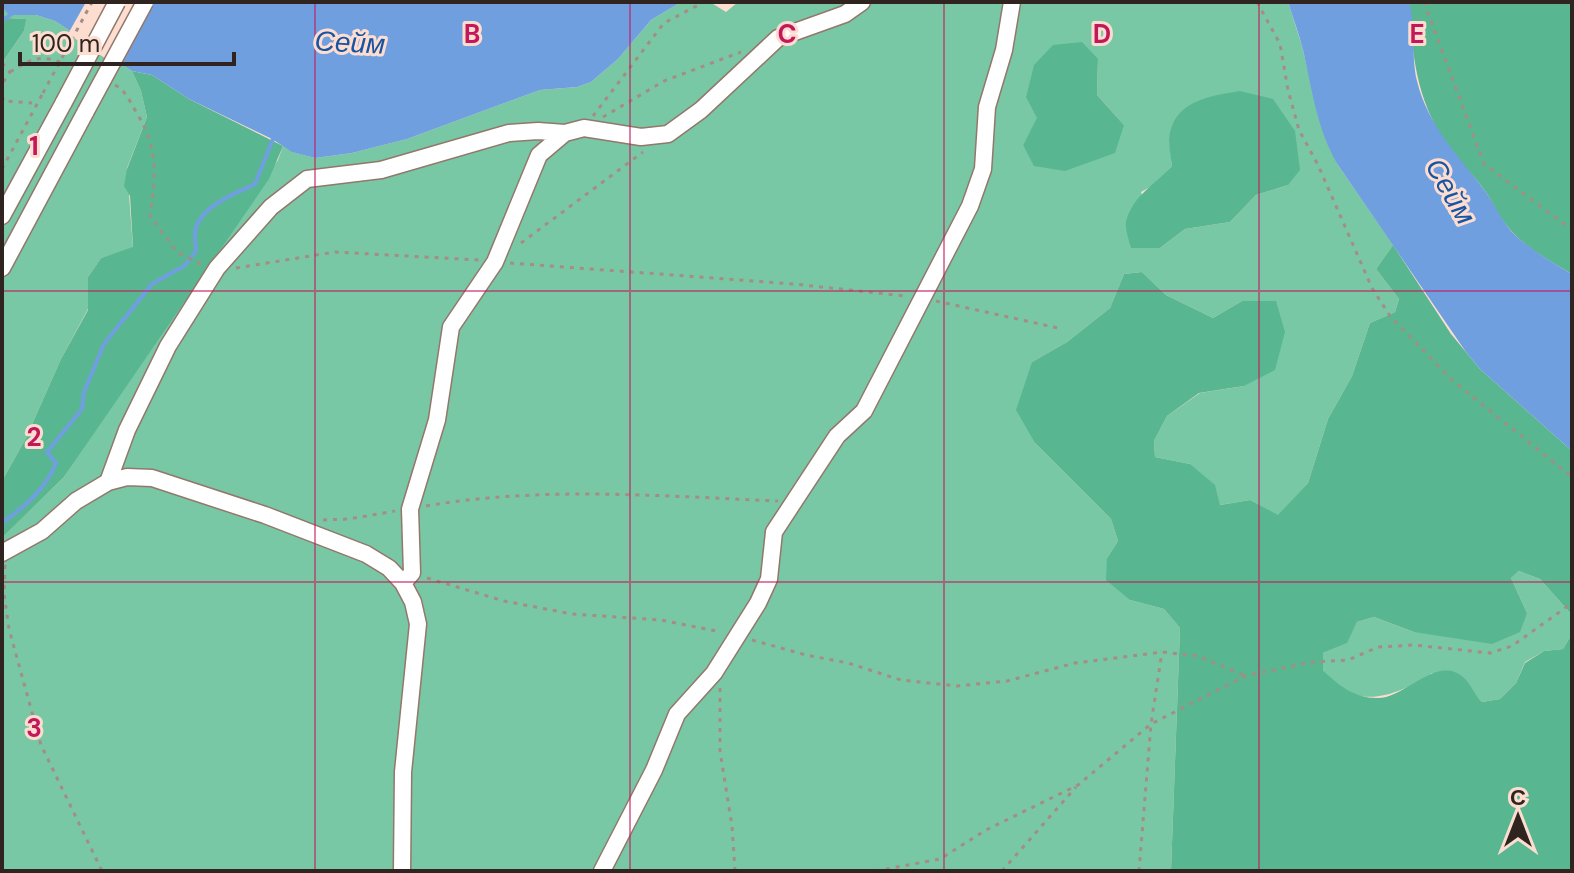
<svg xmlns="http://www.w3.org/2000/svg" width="1574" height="873" font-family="'DM Sans',sans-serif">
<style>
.green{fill:#78c8a5;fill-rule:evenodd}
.forest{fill:#58b790}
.water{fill:#709fe0}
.pier{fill:#fdddd0}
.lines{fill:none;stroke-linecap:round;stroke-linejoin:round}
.stream{stroke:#709fe0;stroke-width:4}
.minor-casing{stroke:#93776b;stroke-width:19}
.path{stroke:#a48d84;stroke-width:3;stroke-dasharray:4 6;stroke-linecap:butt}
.minor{stroke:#fff;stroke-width:16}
.minor-bridge-casing{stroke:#93776b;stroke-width:19;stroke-linecap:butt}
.path-bridge{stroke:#a48d84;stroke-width:3;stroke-dasharray:4 6;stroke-linecap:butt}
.minor-bridge{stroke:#fff;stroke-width:16}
.grid{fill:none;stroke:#c2185b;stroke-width:2;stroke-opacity:0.55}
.labels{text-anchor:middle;stroke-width:6;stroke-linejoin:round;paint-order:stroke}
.water-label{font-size:28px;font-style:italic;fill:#1754a1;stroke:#fdddd0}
.grid-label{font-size:26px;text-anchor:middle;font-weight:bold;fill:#c2185b;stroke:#fdddd0;stroke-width:6;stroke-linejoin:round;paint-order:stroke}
</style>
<rect width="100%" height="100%" fill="#fdddd0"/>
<path class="green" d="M2,2V7L9,14L36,15L55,21L132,71L141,91L147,117L127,168L133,248L101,258L88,277V309L61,359L26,438L2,481V63L24,31L25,19L5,18L2,14Z
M681,2H710L726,12L738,2H1288L1302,46L1321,125L1338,165L1393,245L1376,269L1399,299L1395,312L1370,323L1352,376L1328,419L1308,483L1278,516L1250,500L1220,505L1190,464L1155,457L1154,441L1167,416L1200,393L1244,386L1242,301L1213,318L1166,295L1142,272L1124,274L1110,308L1067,342L1032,362L1035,443L1111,519L1118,541L1107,558L1130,600L1164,609L1180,628L1171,871H2V538L64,477L278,160L283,146L293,152L315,158L352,153L407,139L540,90L577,87L591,82L618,59L651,20ZM1098,59L1097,95L1124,125L1023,145L1038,118ZM1169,139L1288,185L1256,195L1230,222L1185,229L1160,248L1141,192L1157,183L1172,166Z
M1519,571L1540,579L1572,615V634L1563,649L1544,651L1525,662L1516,683L1500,699L1482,702L1472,693L1464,678L1432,673C1406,690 1370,708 1341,688C1335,684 1329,676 1323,670V653L1346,643L1357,622L1374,617L1414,632L1527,613L1511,578Z"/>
<path class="forest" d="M1409,2H1572V274C1550,261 1524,247 1508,227C1498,216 1493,202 1485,191C1473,174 1457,160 1446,143C1416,100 1412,52 1409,2Z
M2,14L6,18L26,19L24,31L2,63Z
M1082,42L1098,59L1097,95L1124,125L1115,153L1065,171L1034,166L1023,145L1037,118L1026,97L1034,65L1053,45Z
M132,71L152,75L189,99L283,146L269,179L64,477L2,538V481L26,438L61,359L88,310V277L101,258L133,247L130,196L124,186L127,169L147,117L141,91Z
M1240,91L1273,99L1295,131L1300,170L1288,185L1256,195L1230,222L1185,229L1160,248H1131C1129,240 1125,229 1126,222C1132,196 1156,184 1172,166C1171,158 1169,148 1169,140C1172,101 1209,96 1240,91Z
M1393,245L1451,334L1480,369L1572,451V615L1540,579L1519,571L1511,578L1527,613L1520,632L1492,644L1414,632L1374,617L1357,622L1347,643L1323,653V670C1338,685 1354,698 1377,698C1405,699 1436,654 1463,677C1471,683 1474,695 1482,702L1500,699L1516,683L1525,663L1544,651L1563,649L1572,634V871H1171L1180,628L1164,609L1130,600L1106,580L1107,558L1118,541L1111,519L1035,443L1016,410L1032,362L1067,342L1110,308L1124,274L1142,272L1166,295L1213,318L1242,301H1276L1285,332L1275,370L1244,386L1199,393L1167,416L1154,441L1155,457L1190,464L1215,485L1220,505L1250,500L1278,515L1308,483L1328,419L1352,376L1370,323L1395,312L1399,299L1376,269Z"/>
<path class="water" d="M2,2H681L651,20L618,59L591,82L577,87L540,90L407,139L352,153L315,158L292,152L272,139L189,99L152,75L132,71L55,21L36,15H9L2,7Z
M1288,2H1409C1416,26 1411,56 1417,81C1428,126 1458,155 1485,191C1496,206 1502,223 1516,236C1533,251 1553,263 1572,274V451L1480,369L1466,352L1338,165C1317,130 1312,89 1303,50C1299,34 1293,18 1288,2Z"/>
<path class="pier" d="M86,2H152L117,66L68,34Z"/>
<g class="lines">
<path class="stream" d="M2,21L13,13
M191,257L196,251C196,245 194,237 195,232C199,206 235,194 255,184L275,134
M2,523C24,507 46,489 56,463L47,452L82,409L84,392L104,344L152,284L184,266L189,260"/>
<defs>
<path id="minor" d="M2,216L64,102
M2,268L86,111
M108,482L127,430L168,346L217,268L271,207L307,179L381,170L509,133L538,131L565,133
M2,553L42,531L76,501L108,482L127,477L152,478L265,515L366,554L389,568L403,583L413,602L418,624L403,772L402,871
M403,583L412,573L410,509L437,420L451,327L495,262L539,155L565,133L584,128L641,137L668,134L701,110L778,38L845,14L862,2
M602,871L654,770L677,714L714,673L758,603L769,579L774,532L837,436L864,411L970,206L983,169L987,107L1004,50L1012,2"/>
</defs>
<use href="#minor" class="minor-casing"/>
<path class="path" d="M1257,2L1280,44L1288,90L1299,130L1318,165L1372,288L1390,316L1452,380L1572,477
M1424,2L1484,164L1572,230
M2,63L10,72L2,84
M10,72C34,57 41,54 67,65
M115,85C125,90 129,100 135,110C159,149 156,172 150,216L178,253L201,264
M2,96L4,101L32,103
M593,116L664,23L704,2
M603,117L664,81L741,52
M2,169L43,93
M521,243L643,152
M510,263L794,284L905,296
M236,268L335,252L479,260
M936,301L1058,328
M426,506C542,486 661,496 778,501
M323,520L349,519L395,511
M5,565L4,594L9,629L41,745L102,871
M427,578L504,601L572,614L661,620L721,632
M752,640L806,655L848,663L901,680L957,686L1007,681L1075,663L1162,652L1198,656L1245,676
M720,688V751L732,826L735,871
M803,871H834
M876,871L940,859L986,830L1078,785L1151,724L1245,676L1311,662L1348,660L1378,647L1414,645L1490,653L1512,646L1572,603
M1002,871L1076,787
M1139,871L1151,724L1162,652"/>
<use href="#minor" class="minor"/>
<defs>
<path id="minor-bridge" d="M64,102L117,2
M86,111L145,2"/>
</defs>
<use href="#minor-bridge" class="minor-bridge-casing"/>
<path class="path-bridge" d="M43,93L92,2"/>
<use href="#minor-bridge" class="minor-bridge"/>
</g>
<path class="grid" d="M315,2V871M630,2V871M944,2V871M1259,2V871M2,291H1572M2,582H1572"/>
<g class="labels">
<g class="water-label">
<text transform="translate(350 42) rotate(3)" y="10">Сейм</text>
<text transform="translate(1451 191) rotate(60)" y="10">Сейм</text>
</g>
</g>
<g class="grid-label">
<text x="472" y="43">B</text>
<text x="787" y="43">C</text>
<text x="1102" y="43">D</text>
<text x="1417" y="43">E</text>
<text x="34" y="155">1</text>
<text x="34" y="446">2</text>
<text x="34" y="737">3</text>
</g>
<rect width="1574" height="873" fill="none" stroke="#2f241f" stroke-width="8"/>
<g transform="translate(1518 817)" stroke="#fdddd0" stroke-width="6" paint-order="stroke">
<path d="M0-6L14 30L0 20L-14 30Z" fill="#2f241f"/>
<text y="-12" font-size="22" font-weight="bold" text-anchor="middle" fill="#2f241f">С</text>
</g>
<path d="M20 52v12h214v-12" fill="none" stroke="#2f241f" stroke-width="4"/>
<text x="32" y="52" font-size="24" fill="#2f241f" stroke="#fdddd0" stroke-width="6" paint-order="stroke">100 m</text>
</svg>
